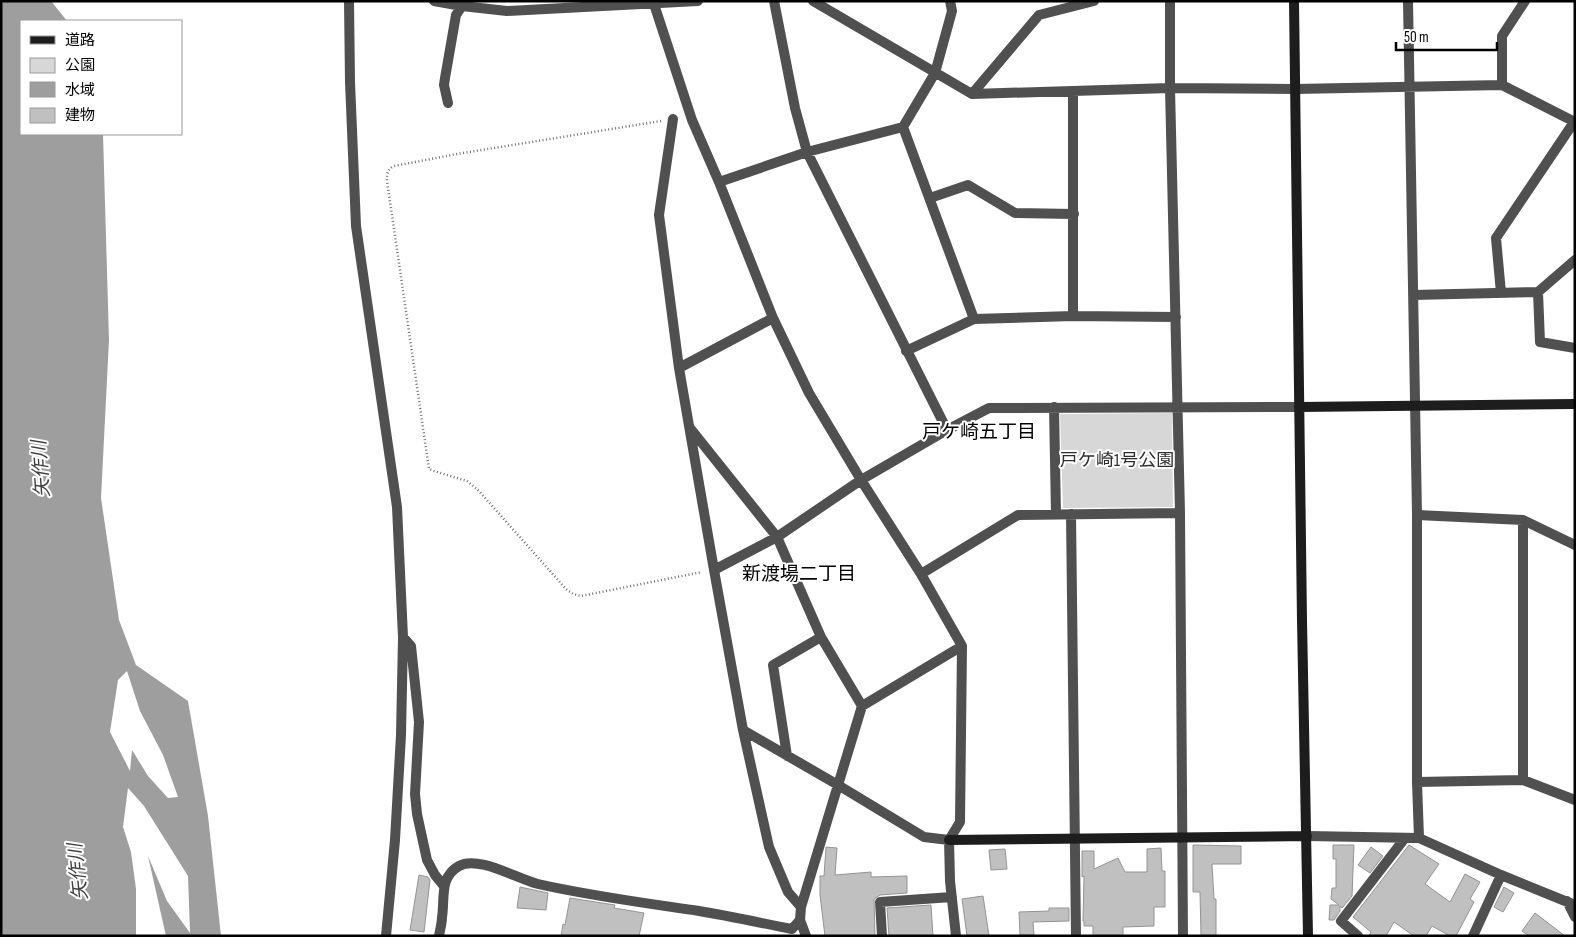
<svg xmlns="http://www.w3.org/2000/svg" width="1576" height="937" font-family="'Sofia Sans Condensed','Noto Sans JP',sans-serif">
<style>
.green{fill:#d7d7d7}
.water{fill:#9e9e9e;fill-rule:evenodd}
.building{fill:#c0c0c0;stroke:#949494}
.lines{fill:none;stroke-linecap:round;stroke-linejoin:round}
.path{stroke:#727272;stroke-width:2.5;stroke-dasharray:1 2.5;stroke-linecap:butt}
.street{stroke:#505050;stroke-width:10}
.secondary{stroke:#1d1d1d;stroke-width:10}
.labels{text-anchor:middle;stroke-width:4;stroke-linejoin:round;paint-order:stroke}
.park-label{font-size:18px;fill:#2e2e2e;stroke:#fff}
.neighbourhood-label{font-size:19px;fill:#000;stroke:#fff}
.water-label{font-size:19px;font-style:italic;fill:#3f3f3f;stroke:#fff}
</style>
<rect width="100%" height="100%" fill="#fff"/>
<path class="green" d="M1172,413L1173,507L1063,508L1060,414Z"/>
<path class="water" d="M1,1H51L67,21H21V134H103L109,340L101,498L119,620L136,665L188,701L208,816L221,936H166L148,856L167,901L190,933L188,876L144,806L128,788L123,827L131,852L136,889V936H1ZM127,671L140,711L163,755L178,797L168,798L148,776L132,750L130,771L110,732L118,680Z"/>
<path class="building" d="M1193,845L1241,846V864H1212L1214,899H1216V936H1201L1200,892H1193Z
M1333,845H1354L1352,896L1342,908L1340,906V911L1334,920H1329L1330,905H1339L1331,899L1332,888H1336V859H1333Z
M1409,845L1439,864L1425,884L1450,902L1465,874L1480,882L1470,899L1474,902L1456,936H1450L1432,926L1426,936H1414L1394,922L1386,936H1369L1371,932L1353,917Z
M826,847L837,848L835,875L871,872V877L907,876V893L880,895L874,899L875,936H825L820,895V876H824Z
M1371,847L1383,856L1370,873L1358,865Z
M1161,848L1162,871H1165V907H1154V926L1123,927V936H1093V926H1084V921H1083L1084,876L1082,877V851H1094V869L1118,858L1125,872H1147V849Z
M1005,849L1007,869L991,870L989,850Z
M419,875L428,877L430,880L424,932L410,930Z
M520,887L548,893L546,910L517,908Z
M1504,887L1514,893L1503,912L1494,907Z
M983,896L989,936H967L962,899Z
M570,898L615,905L614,908L644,913L639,936H561L563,924L565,925Z
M931,905L933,936H889L887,908Z
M1049,908H1069V921L1033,922L1034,935H1020L1019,912L1049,911Z
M1535,913L1565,936H1529L1522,931Z"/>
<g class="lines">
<path class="path" d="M661,121L457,154L394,166C387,170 387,173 387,181L429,469L434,471L467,481L478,490L566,589L573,594L581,596L702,572"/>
<path class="street" d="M349,1L350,82L356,226L397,507L403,637L401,735L395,840L386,936
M434,1L462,6L507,11L698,1
M653,1L692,120L719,182L773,318L809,393L861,480L921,574L962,646L960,822L949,840L950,881L956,936
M774,1L795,108L807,152L947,430
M813,1L972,94L1170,88L1295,89L1502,85L1575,122
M1170,1V88L1180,513L1183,936
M1408,1L1417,515V782L1419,838
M1502,85V36L1525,1
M972,94L1039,15L1094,1
M448,103L444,85L445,78L456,15L464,3
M673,119L659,215L679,368
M903,127L974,319
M719,182L807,152L903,127L935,73L952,11L950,1
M930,198L968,185L1015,213L1074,214
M1538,292L1540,342L1575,348
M1501,293L1496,238L1574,122
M1414,295L1538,292L1575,260
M1073,316V92
M773,318L679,368L714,570L743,730L838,785L924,837L949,840
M906,351L974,319L1073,316L1176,317
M1054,407L1056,514
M690,428L777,537L821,637L862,706
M1071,514L1076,936
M1417,515L1523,520L1575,545
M1523,520V780
M714,570L777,537L861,480L947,430L989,408L1299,407
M921,574L1018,515L1180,513
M403,637L411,646L419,722L415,794L417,814L427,860L435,875L444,886
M743,730L769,847L788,892L801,907
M787,756L773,665L821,637
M1417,782L1523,780L1575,800
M1307,836L1419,838L1501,875L1575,905
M1567,901L1575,917
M439,936C440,930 442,923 442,917C445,899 439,877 459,866C478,855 517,879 538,884C591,896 645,903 699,911C730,916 761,923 792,929L800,920
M806,936L800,920L801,907L862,706L962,646
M882,936L880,902L952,897
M1358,936L1341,921L1405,838
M1473,936L1501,875"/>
<path class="secondary" d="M1294,1L1302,620L1308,936
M1299,407L1575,404
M949,840L1307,836"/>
</g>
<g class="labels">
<g class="park-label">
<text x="1117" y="466">戸ケ崎1号公園</text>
</g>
<g class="neighbourhood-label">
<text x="979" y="438">戸ケ崎五丁目</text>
<text x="799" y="580">新渡場二丁目</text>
</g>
<g class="water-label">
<text transform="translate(40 469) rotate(-94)" y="7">矢作川</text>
<text transform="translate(77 872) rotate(-96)" y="7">矢作川</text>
</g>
</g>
<rect width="1576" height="937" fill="none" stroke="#000000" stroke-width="5"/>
<rect x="20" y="20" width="162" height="115" fill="#ffffff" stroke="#999999"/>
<rect x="30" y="36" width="25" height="8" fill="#1d1d1d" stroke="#999999"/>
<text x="65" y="45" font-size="15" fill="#000000">道路</text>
<rect x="30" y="58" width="25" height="15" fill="#d7d7d7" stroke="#999999"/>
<text x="65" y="70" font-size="15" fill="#000000">公園</text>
<rect x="30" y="82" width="25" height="15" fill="#9e9e9e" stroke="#999999"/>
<text x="65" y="95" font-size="15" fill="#000000">水域</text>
<rect x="30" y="108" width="25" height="15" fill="#c0c0c0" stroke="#999999"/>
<text x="65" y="120" font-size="15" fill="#000000">建物</text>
<path d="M1396 42v8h101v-8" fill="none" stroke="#000000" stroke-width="2.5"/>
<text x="1404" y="42" font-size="15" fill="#000000" stroke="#ffffff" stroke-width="4" paint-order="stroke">50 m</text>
</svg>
